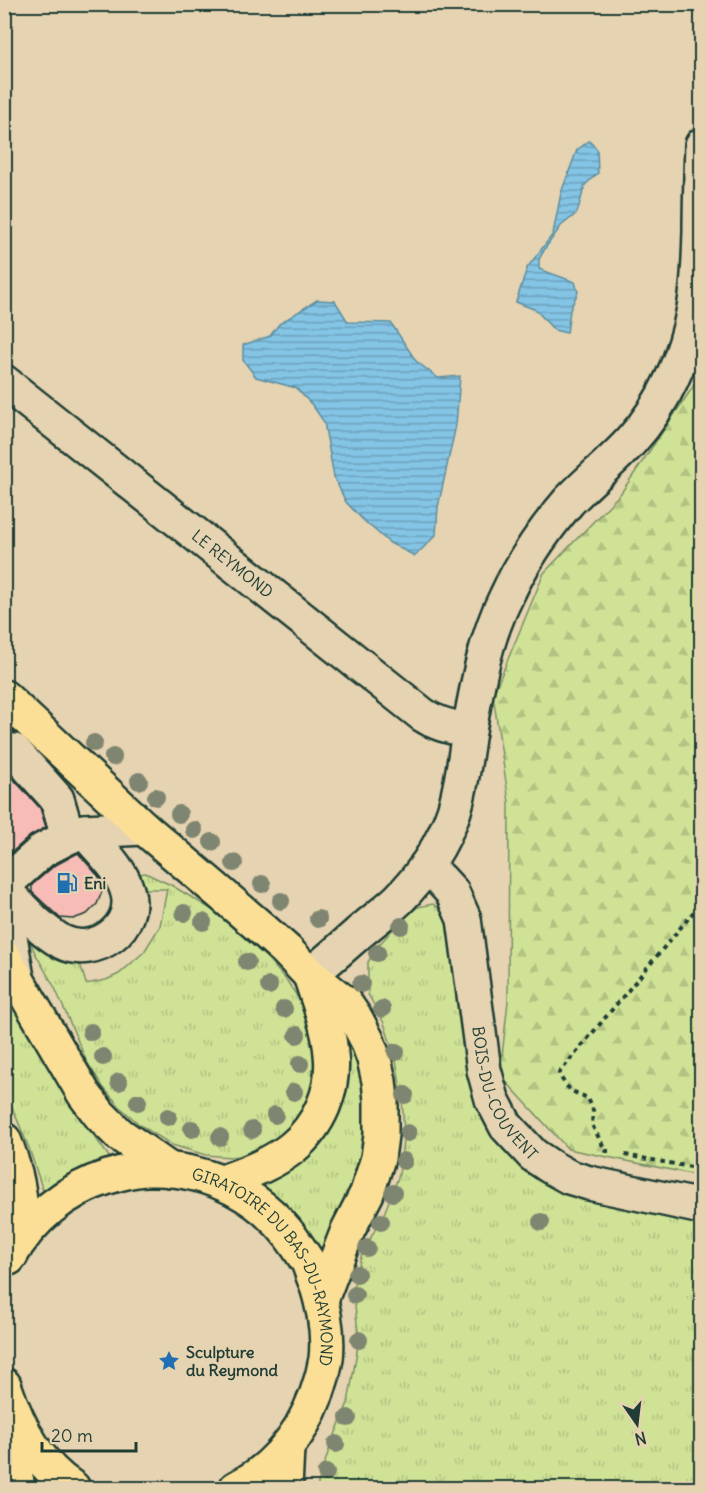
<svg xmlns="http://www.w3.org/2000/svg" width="706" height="1493" font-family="Delius,sans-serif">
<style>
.grass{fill:url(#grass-tufts);stroke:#789065;stroke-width:1.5}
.forest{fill:url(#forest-firs);stroke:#789065;stroke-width:1.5}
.water{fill:url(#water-rules);stroke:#5c8e9e;stroke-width:1.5}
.building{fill:#f8bcb7;stroke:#1f3d34;stroke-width:1.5}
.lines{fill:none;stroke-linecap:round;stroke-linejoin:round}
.minor-casing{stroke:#1f3d34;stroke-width:38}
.major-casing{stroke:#1f3d34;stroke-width:38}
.highway-casing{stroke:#1f3d34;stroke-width:38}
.path{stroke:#1f3d34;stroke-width:4;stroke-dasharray:4.5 4.5;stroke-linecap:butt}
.minor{stroke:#e6d3b1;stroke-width:33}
.major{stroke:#fbdf96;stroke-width:33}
.highway{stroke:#fbdf96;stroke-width:33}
.tree{fill:#7e856f}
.labels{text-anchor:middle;stroke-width:4.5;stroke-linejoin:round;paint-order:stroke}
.street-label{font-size:16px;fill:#1f3d34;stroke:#e6d3b1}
.poi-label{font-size:16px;font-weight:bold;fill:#1f3d34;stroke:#e6d3b1;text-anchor:start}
</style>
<defs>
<pattern id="grass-tufts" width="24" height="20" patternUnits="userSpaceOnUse" patternTransform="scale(1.5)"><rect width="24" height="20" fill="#d0e296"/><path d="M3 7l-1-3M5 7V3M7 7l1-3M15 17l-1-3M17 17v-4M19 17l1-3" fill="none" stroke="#b2c382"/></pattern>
<pattern id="forest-firs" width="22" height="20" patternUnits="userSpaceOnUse" patternTransform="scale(1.5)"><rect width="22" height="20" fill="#d0e296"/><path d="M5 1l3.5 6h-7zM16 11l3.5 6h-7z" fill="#b2c382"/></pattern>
<pattern id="water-rules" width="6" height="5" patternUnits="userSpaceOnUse" patternTransform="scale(1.5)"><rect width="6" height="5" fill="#84c4e5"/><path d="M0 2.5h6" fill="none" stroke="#6ba0ba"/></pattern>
</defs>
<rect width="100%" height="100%" fill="#e6d3b1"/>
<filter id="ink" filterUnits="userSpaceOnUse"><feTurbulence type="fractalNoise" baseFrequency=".0167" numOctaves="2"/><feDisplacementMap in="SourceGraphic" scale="12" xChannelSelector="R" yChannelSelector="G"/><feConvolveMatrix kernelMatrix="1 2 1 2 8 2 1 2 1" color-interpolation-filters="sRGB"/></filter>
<g filter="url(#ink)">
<path class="grass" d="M145,873L171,885L216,912L267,958L287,981L299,999L311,1020L319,1061L316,1098L293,1132L254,1154L230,1157L206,1155L172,1145L140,1125L121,1108L103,1087L87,1062L55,988L35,953L27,933L47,947L63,962L80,963L86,984L106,980L119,974L144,952L160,926L167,889H146L139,874Z
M433,904L455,921L481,1114L538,1180L591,1193L701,1212V1488H318V1483L330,1447L348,1403L359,1340L353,1289L362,1253L384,1214L399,1175L404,1132L402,1097L396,1060L384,1023L368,994V962L378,946L401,920L418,907Z
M4,992L61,1089L112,1161L45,1197L29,1148L5,1090Z
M339,1017L361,1049L372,1144L322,1253L286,1203L259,1184L284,1175L307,1158L331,1128L343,1102L347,1065Z"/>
<path class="forest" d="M701,375V1176L568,1149L500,1075L508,1001L509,802L493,695L544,573L621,493Z"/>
<path class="water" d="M589,141L597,149L598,173L585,185L577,213L561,226L546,247L539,259V269L575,282L578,292L570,310L567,333L554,330L536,310L516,302L527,268L553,234L561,193L577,150Z
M317,300L335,301L348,322L391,323L416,361L438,378L460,376L456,425L438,507L436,535L415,556L390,543L363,520L346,502L334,477L324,422L313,406L296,388L256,377L243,360V345L270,336L279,324Z"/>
<path class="building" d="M4,769L40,808L46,827L30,836L4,859Z
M78,853L99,877L103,883V889L97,904L87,914L73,919L60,918L32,892V885L54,866Z"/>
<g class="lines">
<defs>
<g id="minor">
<path id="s1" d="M4,382L423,715C438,725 453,727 469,731"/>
<path d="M4,750L14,751L57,799L68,837"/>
<path d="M84,831L144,828"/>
<path id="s2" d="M426,866L440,879L452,892L464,919L484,1070L492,1099L506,1126L533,1155L551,1167L569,1177L589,1183L702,1207"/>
<path d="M4,885L43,850L68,837L84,831C99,849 120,867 127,890C139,926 95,959 62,942C39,929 22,908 4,890"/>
<path d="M4,901L17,978"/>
<path d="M310,975C327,961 344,946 361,931C373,921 386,911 398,900C422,876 443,844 454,811C462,785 465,758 469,731C477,686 485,639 506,597C522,562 544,530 569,501C589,480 612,462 631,441C664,405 686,355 694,308C699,283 699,257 700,231C700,202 701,173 702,145"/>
</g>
<g id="major">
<path d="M4,697L144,828L260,927L286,950L310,975L345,1003L356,1019L367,1040L374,1059L379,1081L381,1100V1135L378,1158L367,1193L348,1230L321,1300"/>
<path d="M223,1182C246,1173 272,1164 292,1148C319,1126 335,1090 331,1054C329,1027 318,1001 310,975"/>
<path id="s3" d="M9,1258C30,1219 66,1190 108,1177C121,1173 134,1169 148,1169C209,1167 265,1197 298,1247C301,1252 305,1257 308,1262C311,1269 313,1277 316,1283C324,1308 329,1333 326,1359C322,1383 313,1406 301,1427C285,1453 263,1475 236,1488"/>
<path d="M4,1385C17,1424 38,1466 73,1488"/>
<path d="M4,1434L13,1459L18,1488"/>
<path d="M285,1488L287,1448"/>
</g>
<path id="highway" d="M4,957L84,1094L100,1115L119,1134L170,1170
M4,1140C12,1159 22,1193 20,1214C19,1228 15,1241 11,1255"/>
</defs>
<use href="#minor" class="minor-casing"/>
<use href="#major" class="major-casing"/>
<use href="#highway" class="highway-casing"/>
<path class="path" d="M609,1151H606L592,1125L593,1110L588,1098C572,1092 566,1089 559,1073L702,902
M625,1155L702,1169"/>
<use href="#minor" class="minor"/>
<use href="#major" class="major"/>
<use href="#highway" class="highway"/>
</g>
<g class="tree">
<circle cx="94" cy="743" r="9"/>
<circle cx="113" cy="757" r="9"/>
<circle cx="139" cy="781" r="9"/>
<circle cx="156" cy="797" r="9"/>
<circle cx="179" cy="814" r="9"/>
<circle cx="194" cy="830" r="9"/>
<circle cx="212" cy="842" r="9"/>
<circle cx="234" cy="863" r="9"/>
<circle cx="262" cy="884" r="9"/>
<circle cx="281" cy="901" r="9"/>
<circle cx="184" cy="913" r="9"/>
<circle cx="318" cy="919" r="9"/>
<circle cx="203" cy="922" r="9"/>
<circle cx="401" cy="926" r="9"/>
<circle cx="377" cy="953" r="9"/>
<circle cx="247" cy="962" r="9"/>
<circle cx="361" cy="984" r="9"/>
<circle cx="269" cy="986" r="9"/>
<circle cx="284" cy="1009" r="9"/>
<circle cx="382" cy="1009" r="9"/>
<circle cx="91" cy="1032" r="9"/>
<circle cx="297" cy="1035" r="9"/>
<circle cx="396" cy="1052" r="9"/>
<circle cx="103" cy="1057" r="9"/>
<circle cx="300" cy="1064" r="9"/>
<circle cx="119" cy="1082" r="9"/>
<circle cx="294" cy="1092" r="9"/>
<circle cx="405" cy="1095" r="9"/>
<circle cx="138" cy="1102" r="9"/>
<circle cx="275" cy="1115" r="9"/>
<circle cx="168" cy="1117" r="9"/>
<circle cx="192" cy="1129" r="9"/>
<circle cx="252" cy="1130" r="9"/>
<circle cx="408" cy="1133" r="9"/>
<circle cx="220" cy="1137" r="9"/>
<circle cx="404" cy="1161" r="9"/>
<circle cx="393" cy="1193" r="9"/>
<circle cx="381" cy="1222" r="9"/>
<circle cx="541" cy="1222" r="9"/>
<circle cx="367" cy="1248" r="9"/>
<circle cx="357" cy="1274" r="9"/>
<circle cx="355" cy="1295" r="9"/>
<circle cx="359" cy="1340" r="9"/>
<circle cx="348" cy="1418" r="9"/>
<circle cx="336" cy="1444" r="9"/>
<circle cx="326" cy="1473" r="9"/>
</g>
</g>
<defs>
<symbol id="fuel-bare" viewBox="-9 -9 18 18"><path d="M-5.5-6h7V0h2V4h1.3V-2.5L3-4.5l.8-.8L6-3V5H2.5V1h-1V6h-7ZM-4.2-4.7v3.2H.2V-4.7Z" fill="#1f6fb2" stroke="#e6d3b1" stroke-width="2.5" paint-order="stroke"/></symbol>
<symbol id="sight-bare" viewBox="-9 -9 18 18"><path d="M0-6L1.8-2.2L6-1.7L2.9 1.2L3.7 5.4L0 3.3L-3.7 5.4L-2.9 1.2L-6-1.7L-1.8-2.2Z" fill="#1f6fb2" stroke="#e6d3b1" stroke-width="2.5" paint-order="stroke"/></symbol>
</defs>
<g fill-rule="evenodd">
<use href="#fuel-bare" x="52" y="868" width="30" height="30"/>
<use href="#sight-bare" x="154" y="1346" width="30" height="30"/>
</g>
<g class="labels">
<g class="street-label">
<text dy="6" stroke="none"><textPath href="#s1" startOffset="292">LE REYMOND</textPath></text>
<text dy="6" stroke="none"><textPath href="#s2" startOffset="248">BOIS-DU-COUVENT</textPath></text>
<text dy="6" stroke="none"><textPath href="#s3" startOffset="345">GIRATOIRE DU BAS-DU-RAYMOND</textPath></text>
</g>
<g class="poi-label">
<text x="84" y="889">Eni</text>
<text x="186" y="1358">Sculpture<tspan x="186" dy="18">du Reymond</tspan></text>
</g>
</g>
<rect width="706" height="1493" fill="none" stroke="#e6d3b1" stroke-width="24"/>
<rect x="12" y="12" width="682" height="1469" fill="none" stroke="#1f3d34" stroke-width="2" filter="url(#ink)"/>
<g transform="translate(637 1424) rotate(166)" stroke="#e6d3b1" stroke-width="4.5" paint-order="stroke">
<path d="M0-4.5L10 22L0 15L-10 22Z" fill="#1f3d34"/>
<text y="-9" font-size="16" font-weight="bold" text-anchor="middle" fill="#1f3d34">N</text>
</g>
<path d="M42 1442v9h94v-9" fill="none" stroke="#1f3d34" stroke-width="3"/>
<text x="51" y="1442" font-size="18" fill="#1f3d34" stroke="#e6d3b1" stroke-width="4.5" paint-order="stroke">20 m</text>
</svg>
